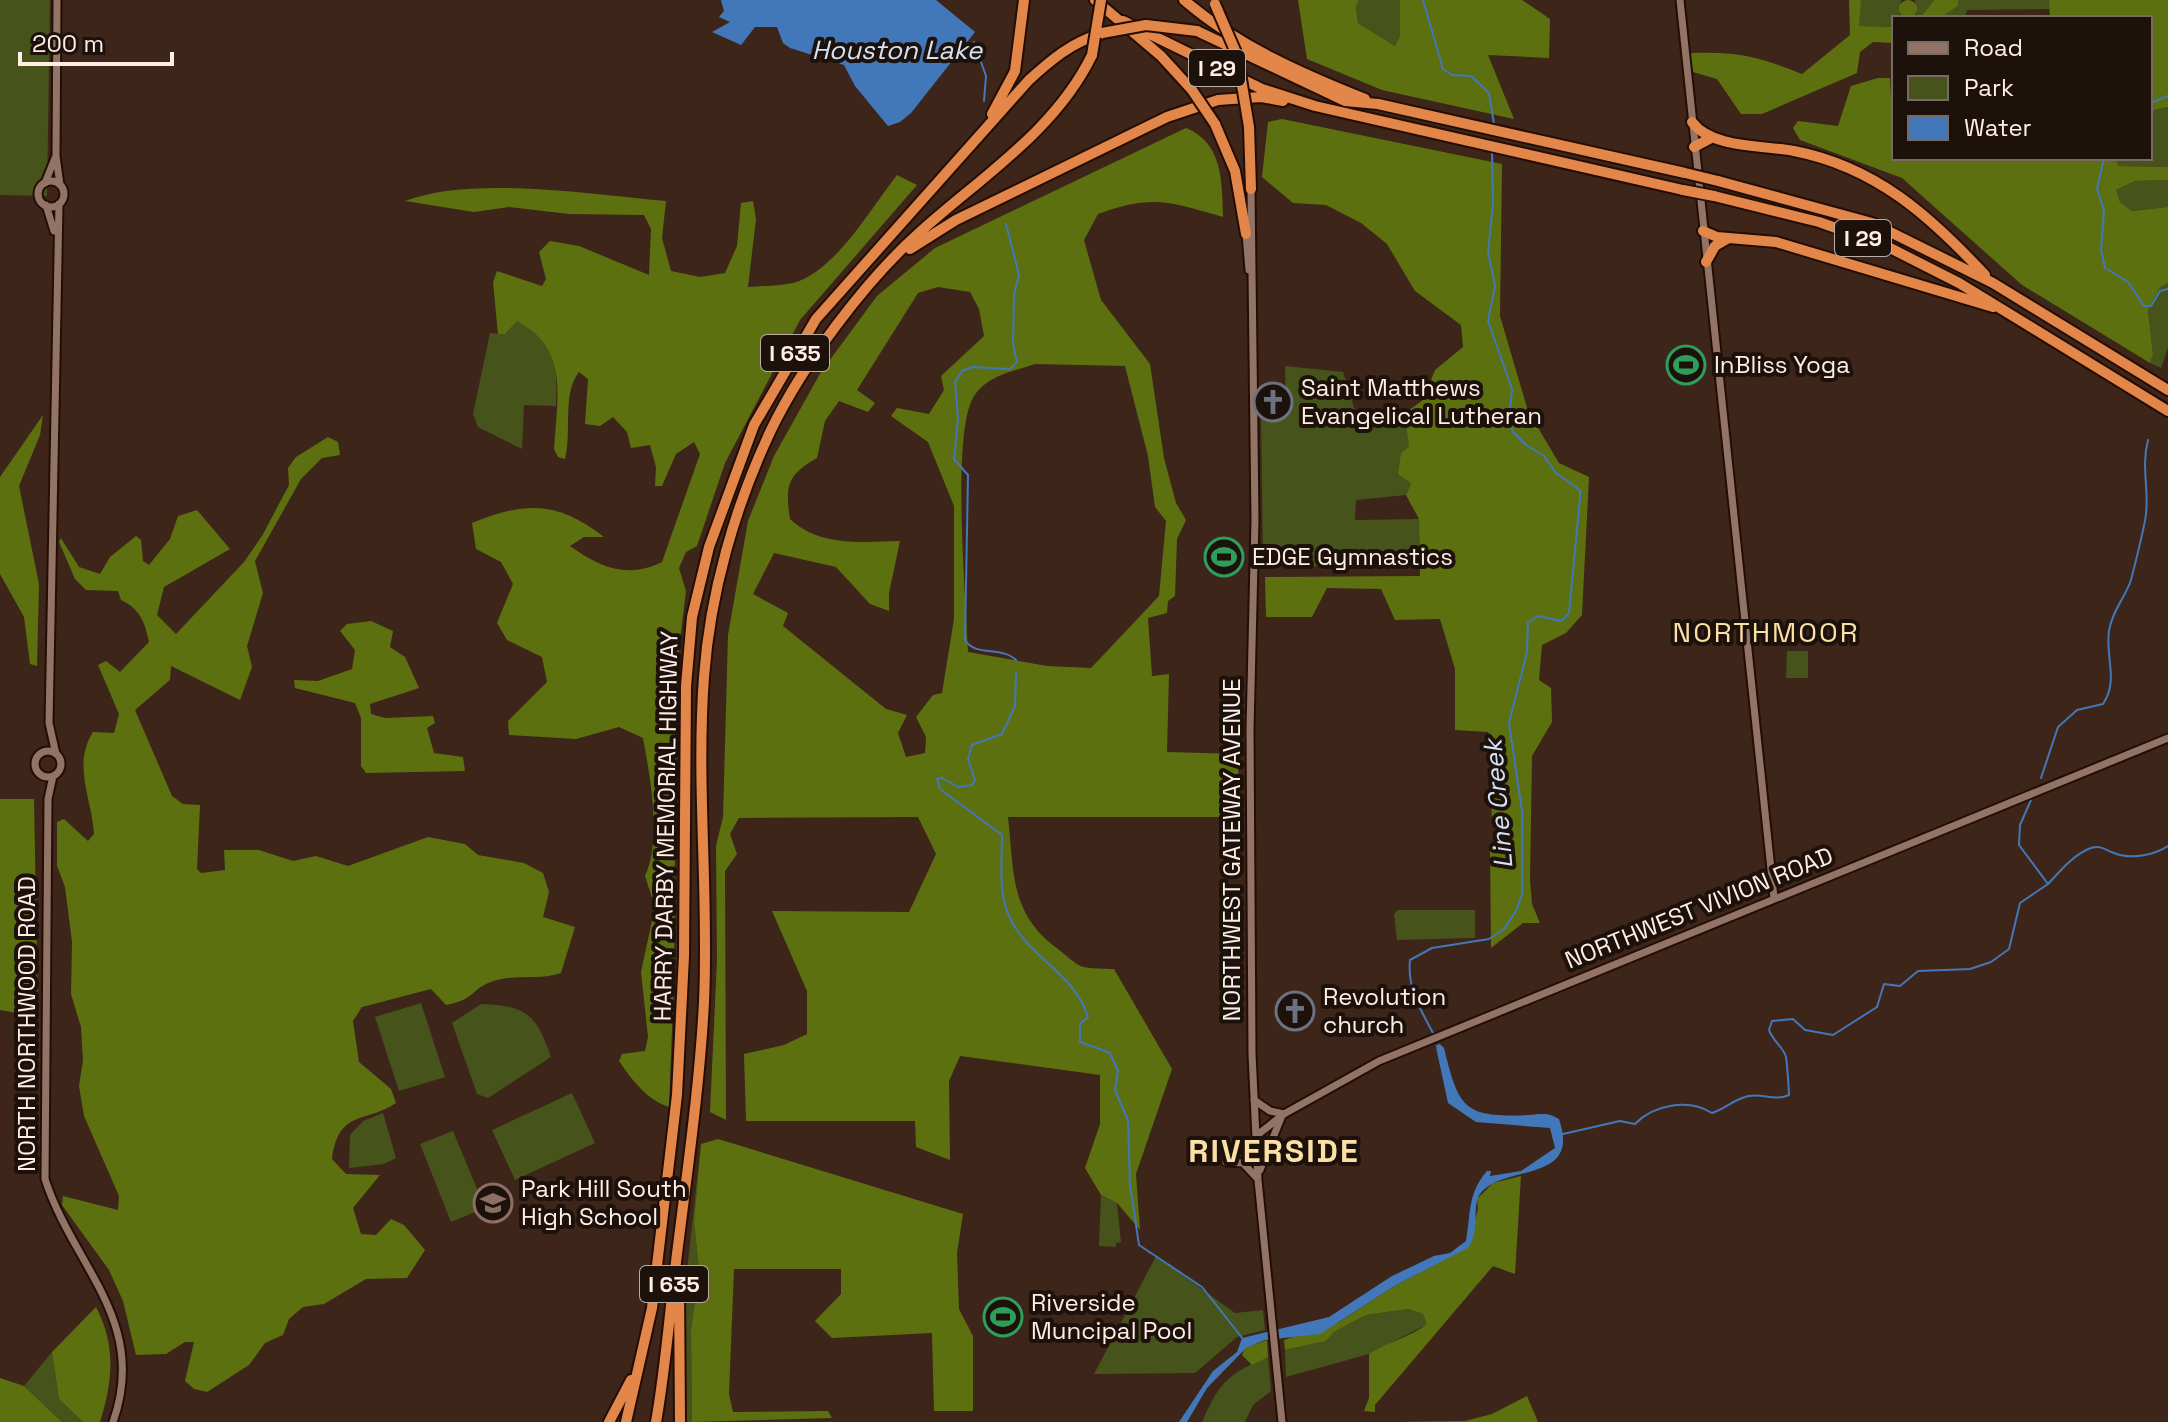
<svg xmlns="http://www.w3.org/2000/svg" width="2168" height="1422" font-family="'Space Grotesk',sans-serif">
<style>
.green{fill:#46531b}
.forest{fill:#5d700f;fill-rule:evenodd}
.water{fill:#4278b9}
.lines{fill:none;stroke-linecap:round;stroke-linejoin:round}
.stream{stroke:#4278b9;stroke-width:2}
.secondary-casing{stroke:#240d04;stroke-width:11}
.highway-casing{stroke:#240d04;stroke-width:14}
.secondary{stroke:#927466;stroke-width:7}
.highway{stroke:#e38649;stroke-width:10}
.highway-bridge-casing{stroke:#240d04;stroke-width:14;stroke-linecap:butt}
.highway-bridge{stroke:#e38649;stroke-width:10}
.labels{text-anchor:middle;stroke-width:8;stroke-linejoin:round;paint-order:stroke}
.shield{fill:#1d110c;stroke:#bbaca5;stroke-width:2}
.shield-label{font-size:22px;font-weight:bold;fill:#ffeee6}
.poi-label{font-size:24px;fill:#ffeee6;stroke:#1d110c;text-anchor:start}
.street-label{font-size:24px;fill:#ffeee6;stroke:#1d110c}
.water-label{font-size:26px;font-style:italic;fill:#d4e2f4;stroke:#1d110c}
.quarter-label{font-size:28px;letter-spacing:2px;fill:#fbdfa5;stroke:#1d110c}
.district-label{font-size:32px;font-weight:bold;letter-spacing:2px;fill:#fbdfa5;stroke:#1d110c}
</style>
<rect width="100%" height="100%" fill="#3e2519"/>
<path class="green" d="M0,0H50L47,196L0,195Z
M1359,0H1400V36L1395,46L1358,23L1356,7Z
M1861,0H1901L1900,18H1894V27L1858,26Z
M1915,0H1934L1920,18H1916Z
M1958,0H2049L2050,9L1967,10L1965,18H1940L1958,6Z
M2168,107V167L2117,166L2115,158H2150V111Z
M2168,180V207L2132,211L2120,202L2116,190L2135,181Z
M2168,283V348L2161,368L2150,363L2153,354L2148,310L2160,286Z
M517,320C556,341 558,366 556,406L524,405L522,449L478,427L473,414L490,333L505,334Z
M1285,366L1343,372L1357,417L1395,419L1408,425L1411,483L1406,495L1356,500L1355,520L1419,519L1420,567L1263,566L1261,417L1286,413Z
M1787,651H1808V678H1786Z
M1398,910H1475V938L1397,940L1394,914Z
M421,1003L445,1077L399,1091L375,1017Z
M481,1004C526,1006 536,1013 551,1057L488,1098L477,1094L452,1023Z
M572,1093L595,1143L515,1180L492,1130Z
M383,1113L396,1158L384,1164L349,1168L350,1135L363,1121Z
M453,1131L485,1208L451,1222L420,1144Z
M701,1144L694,1221L699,1269L691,1331L692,1422H682L683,1307Z
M1101,1195L1117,1203L1121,1242L1116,1243V1247L1099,1246Z
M1156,1256L1235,1313L1263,1310L1265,1330L1237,1337L1195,1373L1094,1374Z
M1408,1309L1423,1314L1428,1324L1369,1354L1286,1377L1285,1350L1326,1341L1334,1332L1366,1315Z
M52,1352L59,1399L83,1422H62L24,1386Z
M1268,1357L1271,1391L1253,1405L1245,1422H1202C1220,1381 1228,1374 1268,1357Z"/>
<path class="forest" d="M1899 9a9 9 0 1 1 18 0a9 9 0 1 1-18 0Z
M1298,0H1359L1356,7L1358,23L1395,46L1400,36V0H1522L1550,19L1549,58L1488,55L1514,119L1382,90L1307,59Z
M1849,0H1861L1859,26L1894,27V43L1873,42L1860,52L1857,73L1762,114H1741L1717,79L1693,72L1690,53C1739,52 1756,56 1802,74L1850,35Z
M1934,0H1958V6L1940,18H1920Z
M2049,0H2168V107L2150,111V18H2050Z
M1878,78H1890L1894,158H2115L2118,166L2168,167V180L2135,181L2116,190L2120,202L2132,211L2168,207V283L2160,287L2148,310L2153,354L2150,363L2022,285L1902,178L1800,140L1793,128L1798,121L1838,126L1851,86Z
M1282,119L1502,164L1500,316L1528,411L1559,463L1589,477L1582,615L1566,633L1542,645L1539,680L1551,688L1552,722L1532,756L1530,880L1532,904L1540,923H1523L1491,948L1490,847H1502V822L1492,821L1488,732L1455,730V669L1440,619L1395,620L1381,589L1327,588L1312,617H1266L1265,577L1420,576L1419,519L1406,495L1411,483L1398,474L1401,453L1409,447L1405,413L1423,400L1435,370L1463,347L1461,325L1415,291L1387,244L1361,223L1326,205L1293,203L1262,177L1268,122Z
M1186,128C1223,143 1222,182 1223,217C1170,202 1153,194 1098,214L1084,240L1101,300L1150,364L1164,458L1176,503L1186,520L1177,539L1175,596L1168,601L1167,613L1148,618L1152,676L1169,674L1167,752L1238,754L1239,817H1008C1014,869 1009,911 1054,946C1084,969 1074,968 1114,969L1172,1069L1136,1174L1140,1230L1117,1203L1101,1195L1085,1168L1100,1124V1075L960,1056L949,1081L950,1160L916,1147L915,1121H746L744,1054L784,1045L807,1034V991L772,911L909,912L936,854L918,817L739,818L730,834L737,854L725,871L726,1120L710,1112L717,960L716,846L723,817L728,635L748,521L774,456L821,372L877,296L935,248ZM938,287L970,292L979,309L984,336L941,376L944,390L929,414L897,408L891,416L928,442L954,506V619L942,693L933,695L916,717L926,737L925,753L906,757L898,733L907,715L886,709L783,626L788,613L753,594L774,553L836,567L870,604L889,611V593L900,541C863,542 819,547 790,519C785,486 787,475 817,458L825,421L839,401L868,412L875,403L857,390L918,293ZM1035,364L1125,366L1148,456L1155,507L1166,521L1159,596L1091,668L1047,666L968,652C966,599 952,441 972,400C984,376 1012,372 1035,364Z
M897,175L917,185L800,320L725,463L697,546L686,552L679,568L686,591L676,674L674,980L669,1107C647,1100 632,1080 619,1061L622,1054L645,1051L648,1037L641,972L655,907L645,876C662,840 650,776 643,738L619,727L576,739L509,735L508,721L547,682L542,657L507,640L497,623L513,584L501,562L476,549L472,523C526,501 558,501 604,537H584L570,546C601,568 627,579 662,562L700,454L694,442L676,454L662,486H655L656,467L650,445L631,448L627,432L613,417L600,426L585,424L588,379L579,372C562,393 572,432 565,459L558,457L554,449C557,398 570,349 517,321L505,334H498L493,282L497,271L542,286L546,279L539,252L550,241L579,246L649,275L651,229L644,215L569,214L509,207L474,212L405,201C474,175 592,195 666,201L662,238L671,271L700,277L725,273L737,246L741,203L753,201L756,219L748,287C762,286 779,286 793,283C835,272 871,208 897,175Z
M43,415L40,435L19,486L39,584L37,666L30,664L24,617L0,574V477Z
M328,437L338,442L340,455L322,458L301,479L255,561L263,593L247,646L252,667L240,700L171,666L170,680L135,710L172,796L183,804L200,805L197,869L201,873L225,870L224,850H259L293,861L316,856L348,866L428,837L465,844L478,855L524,863L543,873L549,892L543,917L575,927L561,973C539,981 514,973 491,982C471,989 475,1000 446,1005L431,989L362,1007L353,1021L359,1062L391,1089L396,1103C364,1124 339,1109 332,1159L346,1174L380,1175L353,1208L361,1234L376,1235L391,1219L404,1225L425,1250L407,1278L366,1279L324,1304L303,1307L289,1319L283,1335L265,1343L249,1365L207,1392L194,1389L185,1381L194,1342H185L166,1354L136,1355L123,1301L109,1270L62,1205L63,1196L118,1210L119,1196L84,1116L79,1086L83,1060L81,1027L71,994L72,942L65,887L57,866V822L64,819L88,841L94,834C92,799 72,765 93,732L114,733L119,714L98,665L106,661L120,672L149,642C145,622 140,609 121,600L118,591L86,590L75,579L59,542L61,538L79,567L100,574L110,557L136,536L141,540L143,561L149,565L170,539L178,516L197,510L230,549L164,587L157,615L176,634L244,562L262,536L289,485L288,468L296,457Z
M371,621L393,631L390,647L405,657L419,688L370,704L371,714L385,718L433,716L435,723L427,728L434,753L463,757L465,771L366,773L361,766V718L355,703L295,688L294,680L318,681L352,669L355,650L340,631L347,624Z
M0,799H34L38,1017L0,1010Z
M718,1139L963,1214L957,1253L959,1309L973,1336V1411H934L932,1333L832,1338L815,1321L841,1294V1269H734L729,1394L733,1412L828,1411L832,1418L692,1422L691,1331L699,1269L694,1221L701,1144Z
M1521,1176L1515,1274L1493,1266L1375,1405V1412L1364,1411L1369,1398V1354C1387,1342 1411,1337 1427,1324L1423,1314L1408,1309L1366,1315L1334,1332L1326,1341L1285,1350L1284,1340L1339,1322L1396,1285L1467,1248L1478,1209L1477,1199L1493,1183Z
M96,1307C116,1345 113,1381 100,1422H83L59,1399L52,1352Z
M1267,1340L1268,1357L1252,1365L1242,1355L1245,1348Z
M0,1378L24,1386L62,1422H0Z
M1527,1396L1538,1422H1395L1465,1421L1492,1414Z"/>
<path class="water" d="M721,0H936L975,32L911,113L900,122L888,126L855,86L844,65L790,48L783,43L777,27H755L741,45L712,32L730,22L719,17L724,11Z
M1440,1044L1444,1048C1459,1108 1463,1118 1529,1115C1541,1114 1548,1112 1559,1119C1582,1185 1503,1163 1480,1194C1471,1207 1481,1230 1468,1248L1396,1285L1320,1334L1265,1340L1246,1348L1207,1388L1187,1422H1179L1213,1371L1237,1352L1242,1338L1329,1317L1392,1276L1434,1256L1450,1253L1466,1241C1471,1214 1467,1194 1487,1171H1491L1490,1176L1521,1171L1555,1148L1550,1128L1476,1122L1448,1103L1437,1052L1436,1045Z"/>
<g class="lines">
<path class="stream" d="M1423,0L1443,69L1452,75L1471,76L1489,93L1494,124
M974,42L986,76L984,101
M2150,103L2168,96
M2104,158L2097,189L2104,211L2101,250L2105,268L2128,282L2144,306H2151L2160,291L2168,289
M1006,224L1019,275L1014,295L1013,344L1017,362L1010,369L972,367L962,371L955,382L958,418L954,459L968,475L965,640C975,657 1002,646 1016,660
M1016,673L1015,706L1002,734L972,745L968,759L975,780L972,785L958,787L942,778L937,779L940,789L1002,835C1002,860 998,893 1009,916C1027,957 1075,973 1088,1017L1080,1024V1042L1110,1053L1118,1071L1115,1090L1128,1120L1130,1185L1139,1245L1202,1287L1243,1339
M2041,778L2058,727L2077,710L2103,704C2119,680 2105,657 2109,631C2112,611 2125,598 2131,580C2135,564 2144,530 2146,514C2149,487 2141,468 2148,440
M2048,884C2060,871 2074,854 2091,848C2102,845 2105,850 2114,853C2131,860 2154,855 2168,846
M1434,1035C1421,1010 1407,989 1410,960L1432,948L1489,939L1504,929L1516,911L1522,894V811L1509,723L1527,652L1528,622L1538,616L1561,621L1569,613L1580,498V490L1556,473L1544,456L1526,445L1513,432L1509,420L1512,389L1488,321L1495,286L1488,252L1493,204L1492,150
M1563,1134L1620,1121L1635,1124C1653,1105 1688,1098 1712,1113C1724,1109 1731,1102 1742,1098C1758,1091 1774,1102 1789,1095C1789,1091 1787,1062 1786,1057C1784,1048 1772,1040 1769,1030L1772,1021L1793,1019L1805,1030L1833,1035L1877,1007L1884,984L1900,986L1918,971L1970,969L1991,962L2009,949L2020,903L2048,884L2019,845L2020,825L2031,800"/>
<defs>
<path id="secondary" d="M57,0L56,156L60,185
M1680,0L1774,898
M38 194a13 13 0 1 1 26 0a13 13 0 1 1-26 0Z
M45,183L55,158
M1251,189L1255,520L1250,729L1252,1054L1258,1180L1282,1422
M46,205L54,231
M1246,234L1249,270
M35 764a13 13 0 1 1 26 0a13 13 0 1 1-26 0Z
M56,754L49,723L59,204
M53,776L48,799L45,1179C73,1266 149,1321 113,1422
M1254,1100L1270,1111L1284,1114
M1256,1136L1284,1114L1379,1061L2168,738
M1226,1162L1243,1163L1257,1178
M1260,1170L1281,1118"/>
<path id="highway" d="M1095,0L1161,56L1192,90
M1184,0C1236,45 1302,74 1365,99
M1123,21L1262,89L1315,106L1683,190
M1197,31L1345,101L1378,104L1685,173
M992,114L1015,71L1024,0
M1692,122C1712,149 1764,145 1794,151C1876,167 1930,216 1985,275
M1215,124L1235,171L1246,234
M1249,127L1251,189
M1694,147L1711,138
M1718,181L1872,223L1993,283L2168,390
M1714,196L1819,222L1886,246L1959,283L2168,411
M1703,231L1717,237L1776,242L1993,307
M910,249L956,220L1167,117L1218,100L1261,97L1283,101
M1706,262L1715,246L1727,239
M679,1284L680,1422
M609,1422L631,1380
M626,1422L652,1308L677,1095L684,956L686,686L692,617L709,547L754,425L816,319L1029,80C1051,60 1072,42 1101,34
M656,1422C664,1377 668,1332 673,1287C684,1192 699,1097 704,1002C709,894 696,785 704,677C710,593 735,506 771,430C803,364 865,281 920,232C981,177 1056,130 1092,55"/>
</defs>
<use href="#secondary" class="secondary-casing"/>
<use href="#highway" class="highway-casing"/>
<use href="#secondary" class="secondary"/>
<use href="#highway" class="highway"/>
<defs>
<path id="highway-bridge" d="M1215,4L1237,55L1249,127
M1102,33L1146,25L1197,31
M1092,55L1101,0
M1192,90L1215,124
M1685,173L1718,181
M1683,190L1714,196"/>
</defs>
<use href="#highway-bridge" class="highway-bridge-casing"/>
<use href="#highway-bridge" class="highway-bridge"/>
</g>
<defs>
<symbol id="stadium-ring" viewBox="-11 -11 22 22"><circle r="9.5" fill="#1d110c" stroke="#2e9e5b" stroke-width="1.5"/><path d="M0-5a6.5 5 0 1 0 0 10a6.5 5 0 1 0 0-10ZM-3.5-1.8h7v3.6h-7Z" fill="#2e9e5b"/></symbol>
<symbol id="church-ring" viewBox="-11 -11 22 22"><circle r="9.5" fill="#1d110c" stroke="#6b7280" stroke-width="1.5"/><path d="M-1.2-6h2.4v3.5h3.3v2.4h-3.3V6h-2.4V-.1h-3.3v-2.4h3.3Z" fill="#6b7280"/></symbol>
<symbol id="school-ring" viewBox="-11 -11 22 22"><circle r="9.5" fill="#1d110c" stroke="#8d6e63" stroke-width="1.5"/><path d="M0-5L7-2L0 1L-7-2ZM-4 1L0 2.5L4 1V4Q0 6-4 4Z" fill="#8d6e63"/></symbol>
</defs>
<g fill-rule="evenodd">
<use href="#stadium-ring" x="1664" y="343" width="44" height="44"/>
<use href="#church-ring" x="1251" y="380" width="44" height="44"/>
<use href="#stadium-ring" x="1202" y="535" width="44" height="44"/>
<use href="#church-ring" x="1273" y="989" width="44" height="44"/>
<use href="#school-ring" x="471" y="1181" width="44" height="44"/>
<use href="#stadium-ring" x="981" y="1295" width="44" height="44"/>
</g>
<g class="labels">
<g class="shield">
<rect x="1189" y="50" width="56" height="36" rx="6"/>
<rect x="1835" y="220" width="56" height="36" rx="6"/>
<rect x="761" y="335" width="68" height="36" rx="6"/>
<rect x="640" y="1266" width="68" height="36" rx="6"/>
</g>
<g class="shield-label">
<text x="1217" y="76">I 29</text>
<text x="1863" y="246">I 29</text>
<text x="795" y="361">I 635</text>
<text x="674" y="1292">I 635</text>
</g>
<g class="poi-label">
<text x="1714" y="373">InBliss Yoga</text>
<text x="1301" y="396">Saint Matthews<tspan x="1301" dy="28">Evangelical Lutheran</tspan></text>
<text x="1252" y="565">EDGE Gymnastics</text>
<text x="1323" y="1005">Revolution<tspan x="1323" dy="28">church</tspan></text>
<text x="521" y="1197">Park Hill South<tspan x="521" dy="28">High School</tspan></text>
<text x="1031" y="1311">Riverside<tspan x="1031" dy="28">Muncipal Pool</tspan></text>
</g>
<g class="street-label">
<text transform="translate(666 826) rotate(-89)" y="8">HARRY DARBY MEMORIAL HIGHWAY</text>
<text transform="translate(1232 850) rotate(-90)" y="8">NORTHWEST GATEWAY AVENUE</text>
<text transform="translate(1699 908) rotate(-22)" y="8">NORTHWEST VIVION ROAD</text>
<text transform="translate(27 1024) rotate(-90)" y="8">NORTH NORTHWOOD ROAD</text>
</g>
<g class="water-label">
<text x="897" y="59">Houston Lake</text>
<text transform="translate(1498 804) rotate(-95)" y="9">Line Creek</text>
</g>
<g class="quarter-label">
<text x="1766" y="642">NORTHMOOR</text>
</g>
<g class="district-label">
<text x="1274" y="1162">RIVERSIDE</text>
</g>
</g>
<rect x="1892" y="16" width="260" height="144" fill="#1d110c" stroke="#776963" stroke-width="2"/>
<rect x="1908" y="42" width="40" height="12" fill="#927466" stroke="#776963" stroke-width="2"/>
<text x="1964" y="56" font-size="24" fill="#ffeee6">Road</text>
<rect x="1908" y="76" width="40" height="24" fill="#46531b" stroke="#776963" stroke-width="2"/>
<text x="1964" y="96" font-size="24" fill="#ffeee6">Park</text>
<rect x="1908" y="116" width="40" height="24" fill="#4278b9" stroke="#776963" stroke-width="2"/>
<text x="1964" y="136" font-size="24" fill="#ffeee6">Water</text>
<path d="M20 52v12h152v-12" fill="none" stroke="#ffeee6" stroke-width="4"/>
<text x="32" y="52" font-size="24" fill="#ffeee6" stroke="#1d110c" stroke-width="6" paint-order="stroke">200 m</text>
</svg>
